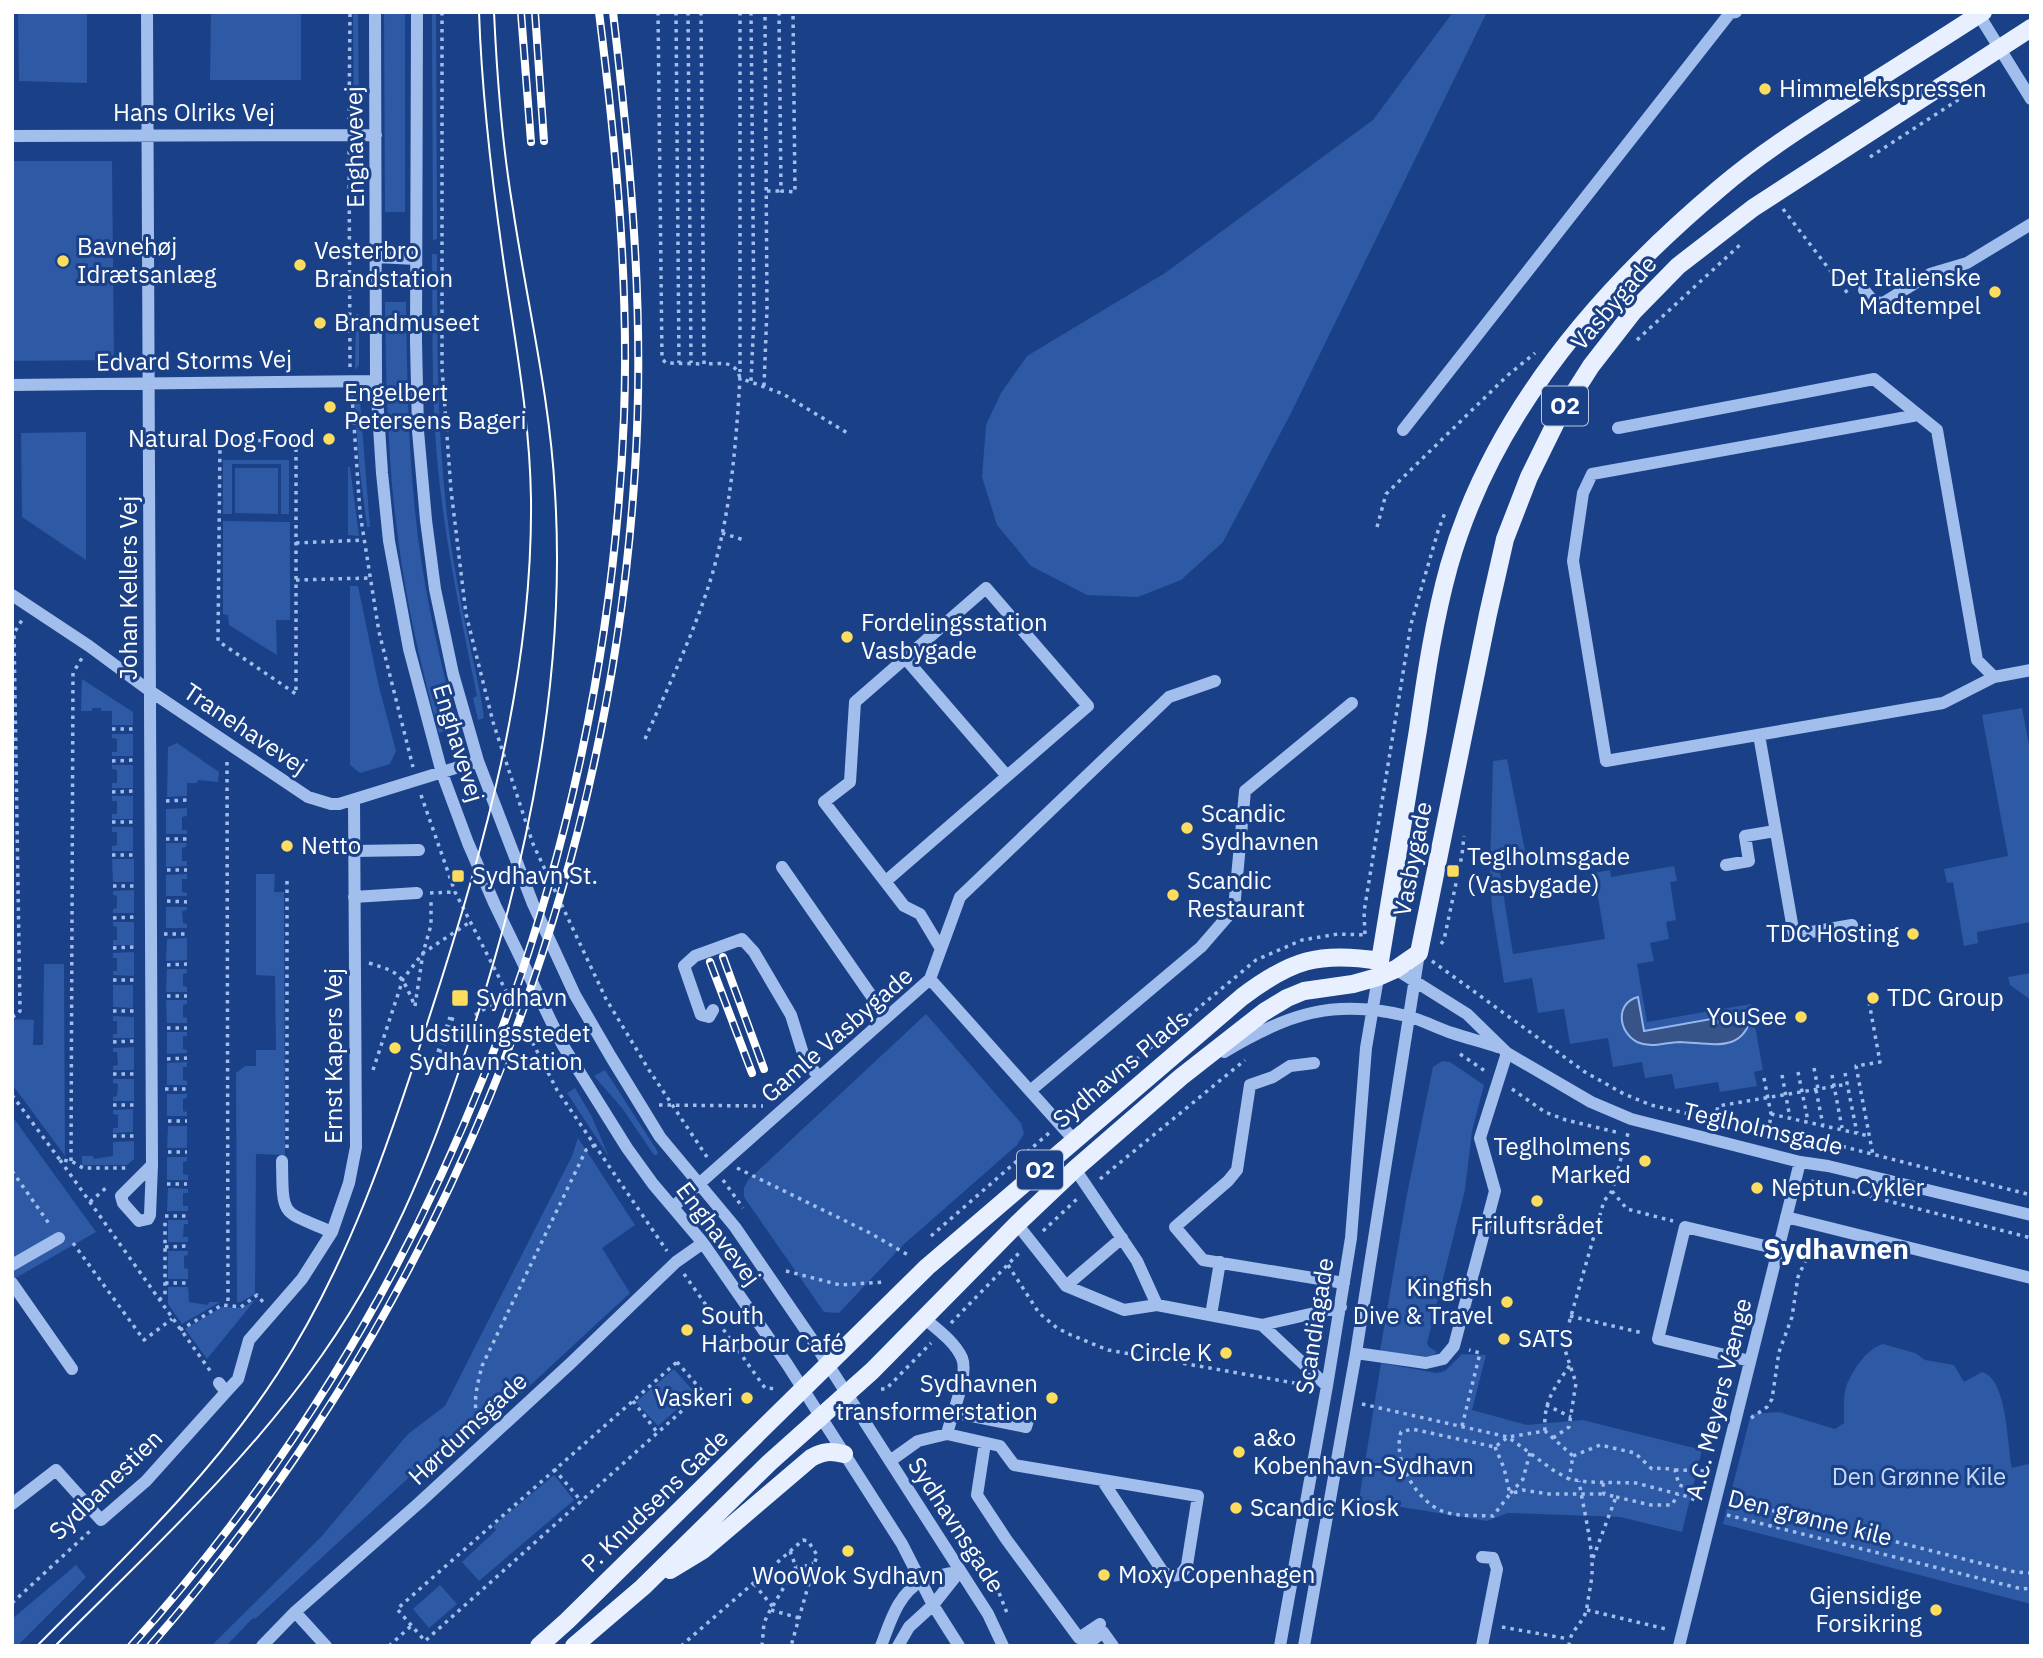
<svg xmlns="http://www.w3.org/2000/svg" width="2043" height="1658" font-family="'IBM Plex Sans',sans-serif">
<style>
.green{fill:#2d59a5}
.water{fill:#375387;stroke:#95b7ee;stroke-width:2}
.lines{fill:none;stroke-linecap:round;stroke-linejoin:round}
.path{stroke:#a2beec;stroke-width:3.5;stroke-dasharray:3.5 5;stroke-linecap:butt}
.minor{stroke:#a2beec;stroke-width:12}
.major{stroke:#e8efff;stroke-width:18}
.tram{stroke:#fff;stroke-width:2}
.rail-casing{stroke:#fff;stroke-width:8}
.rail{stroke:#1a4187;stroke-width:5;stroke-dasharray:16;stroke-linecap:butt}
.poi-dot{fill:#fedd5e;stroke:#1a4187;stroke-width:2.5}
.labels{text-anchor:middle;stroke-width:6;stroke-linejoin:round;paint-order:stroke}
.shield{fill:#1a4187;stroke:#bac6db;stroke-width:2}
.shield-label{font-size:23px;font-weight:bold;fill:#fff}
.poi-label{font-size:24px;fill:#fff;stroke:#1a4187;text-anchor:start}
.street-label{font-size:24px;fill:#fff;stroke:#1a4187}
.park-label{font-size:24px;fill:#c8daf9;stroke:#1a4187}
.quarter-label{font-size:28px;font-weight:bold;fill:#fff;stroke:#1a4187}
</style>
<rect width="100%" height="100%" fill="#1a4187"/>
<path class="green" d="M18,12H87V83L19,81Z
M211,12H301V80H210Z
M353,12H358L359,120H354Z
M384,12H405V212H385Z
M432,12H436L437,239L433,240Z
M1453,12H1487L1291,413L1223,542L1181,580L1138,597L1087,595L1031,566L997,525L982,477L986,425L1001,393L1027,356L1165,273L1373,120Z
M354,148H358L359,202H355Z
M12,161H112L114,360L12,361Z
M432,254H437C437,341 437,428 447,515C452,558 461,603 470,646C475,670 481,693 484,718L478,720L473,698L477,696C461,618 444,538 437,458C431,390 433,322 432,254Z
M385,302H406C407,372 408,442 415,511C422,584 439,656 457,727L439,733C419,661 403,588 395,514C387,443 386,373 385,302Z
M356,314H359V365L355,370Z
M354,394L360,401L370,527H367L359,464Z
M86,432V560L22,517L21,433Z
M223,460H289V514H281V464H232V514H223Z
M348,467H350L359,536L348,535Z
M235,468H278V514L235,513Z
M223,521L290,522V620H276L277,655L229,625L228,615L223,614Z
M350,586H358L379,687L396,751L390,764L360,773L350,765Z
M82,679L133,712V725H112V711H101V708H92V711H81Z
M2022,708L2031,756V922L1977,932L1978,943L1964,946L1953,882L1947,883L1944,869L2008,856L1982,715Z
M112,734H133V756H112V752H117V739L112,738Z
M177,743L219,772L218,782L198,780L197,783H187V796L167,797L168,747Z
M1507,759L1526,856L1498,861L1513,954L1605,939L1594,873L1610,870L1611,877L1674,866L1677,881L1670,882L1676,920L1666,922L1669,939L1650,943L1654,961L1637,964L1647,1022L1751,1004L1763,1070L1754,1072L1757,1086L1720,1092L1718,1082L1675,1089L1672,1074L1645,1078L1642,1062L1613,1067L1608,1038L1570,1044L1564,1009L1538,1013L1532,978L1504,983L1492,907L1490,872L1493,761Z
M112,765H133V788H112V783H117V770L112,769Z
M112,796H133V819H112V814H117V801H112Z
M187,808V816L182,817V830H187V834H166V809Z
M112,827H133V851H112V846L117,845V832H112Z
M166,843H187L186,847L182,848V861H187V866L166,867Z
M112,859H134V882H113Z
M187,874V879H182V892L187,893V896H166V875Z
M256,874H275L274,892H284L285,1155L256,1154L255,1294L241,1302H237L236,1073L245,1066H256V1050H276L275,976L256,975Z
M134,890V913H113V909L117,908V896L113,895V891Z
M166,907H187V910L182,911L183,923L187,924V928H166Z
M113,922H134V945H113V940H117V927L113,926Z
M187,938V960L166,961L167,939Z
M134,952V976L113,975V971H117V958H113V953Z
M44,964H64L65,1156L12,1084V1019L34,1020L33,1045H43Z
M167,969H187V973L183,974V986L187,987V992H166Z
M2031,973V1000L2010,985L2008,977Z
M113,985H133V1008L113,1007Z
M166,1000H187V1004L183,1005V1017L187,1018V1023H167Z
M926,1014L1021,1123L1024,1134L1017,1145L903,1245L839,1313L824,1312L744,1197V1188L748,1180Z
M113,1016L134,1017V1038H113V1034H117V1021H113Z
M167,1032H187V1036H183V1049L187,1050V1053L167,1054Z
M134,1047V1070H113V1066L118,1065L117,1052H113V1048Z
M1442,1061L1450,1062L1484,1085L1472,1131L1465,1190L1427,1343L1429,1347L1437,1352L1431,1357L1380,1351L1407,1194L1433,1067Z
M187,1062V1067H183V1080L187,1081V1085H167V1063Z
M605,1070L658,1152L657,1155H654L622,1108L594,1076Z
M113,1079H134V1101H113V1097L117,1096L118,1084L113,1083Z
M575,1088L592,1117L609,1157L567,1093Z
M167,1094H187V1098L183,1099V1111L187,1112V1116H167Z
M133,1109V1132L113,1133V1128H118V1115L113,1114V1110Z
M12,1116L96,1232L12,1280Z
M168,1126H187V1148H167Z
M578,1138L635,1225L602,1248L630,1293L486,1426L477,1417L466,1425L255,1619L253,1618L226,1646H211L321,1537L408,1434L445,1406L572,1156Z
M134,1141V1159L127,1165H82V1156H93L94,1159L113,1156V1142Z
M167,1157H187V1161L183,1162V1174L188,1175V1180H167Z
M168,1188L188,1189V1193H183V1206H188V1211H167Z
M168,1220H188V1224H184L183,1237H188V1242H168Z
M168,1251H188V1255L184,1256V1268L188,1269V1279H168Z
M168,1287H188L189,1302L208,1305L209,1302H220L182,1324L168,1304Z
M256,1299L207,1359L185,1329L222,1307L242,1308Z
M1883,1344L1915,1353L1925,1360L1954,1365L1964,1382L1982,1372C2008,1379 2007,1446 2012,1468L2028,1464L2031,1466V1604L1723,1524L1751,1414L1779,1412L1835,1429L1844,1423C1844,1411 1843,1398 1846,1387C1852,1371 1866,1349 1883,1344Z
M1462,1354L1486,1355L1472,1410L1527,1425L1583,1420L1702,1450L1682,1532L1620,1517L1508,1513L1487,1521L1359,1500L1381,1363L1437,1373L1445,1371Z
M674,1369L695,1393L658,1426L636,1402Z
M554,1475L574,1500L479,1581L462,1562L496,1530L493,1526Z
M76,1565L86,1577L17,1646H12V1619Z
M440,1585L457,1604L429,1628L413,1609Z"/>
<path class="water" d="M1638,997L1644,1031L1711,1019L1713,1023H1717L1720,1017L1752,1011C1746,1055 1711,1043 1680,1042C1665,1042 1652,1049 1637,1042C1618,1032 1615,1003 1638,997Z"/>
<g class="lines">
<path class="path" d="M442,12V368L451,490L466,614L493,722L533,844L606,999L649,1070L707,1157
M658,12L662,359L666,363L704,364
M676,12L679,363
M688,12L691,363
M701,12L704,364C720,364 735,359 740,378
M740,12V372
M751,12L754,317L751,381
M779,12L781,191L795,192L793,12
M349,119L350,12
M349,151L350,367
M1870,157L1978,87
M767,191H781
M1783,209L1849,295
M1637,340L1742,243
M764,386L767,308L765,12
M352,396L360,513L379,632L413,767
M296,440V694L218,641L220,441Z
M1377,527L1386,494L1508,375L1535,353
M722,533L744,540
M296,543L364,540
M296,580L370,578
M112,729H135
M645,739C669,685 695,631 712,575C731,510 736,444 740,378L783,394L849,434
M112,761L135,760
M227,762L228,1306
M112,792L135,791
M421,795L455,892L557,1090L667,1251
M166,801L187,800
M112,822H135
M166,839H187
M112,855H135
M167,870H187
M113,886H135
M430,893L455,892
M167,901L187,902
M113,918L135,917
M164,934H187
M1365,934L1364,912L1411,624L1438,531L1446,510
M1441,944L1444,940L1462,855L1464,836
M113,948L135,947
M1432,961L1585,1072L1624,1094L1651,1105L1723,1122L1783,1131L2031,1195
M369,963C401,973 401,974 414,1004
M167,965L187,964
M113,980H135
M167,996H187
M1869,1002L1880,1062L1856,1066L1873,1155
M415,1006L423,953L431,925V901
M113,1011H135
M475,1015L519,987
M12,1017L17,1015L20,1011L14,633L22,620
M167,1028H187
M113,1042L135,1041
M438,1052L450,1017
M441,1053L453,1017
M1460,1054L1485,1071
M167,1059L187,1058
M1814,1068L1818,1089
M373,1070L403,979L423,953L470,922
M1798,1072L1808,1121
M1845,1073L1857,1133
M113,1074H135
M1782,1075L1790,1118
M1832,1075L1842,1128
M1764,1078L1771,1114L1769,1129
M165,1089H187
M1512,1089L1545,1112L1566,1120L1620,1133
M1816,1090L1823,1125
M12,1095L60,1160L71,1161L83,1168H126
M113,1105H135
M659,1105L763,1106
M1071,1114L1256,960L1302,940L1338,934L1367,935
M1771,1114L1869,1136
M1715,1119L1718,1106L1848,1084
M168,1121H187
M113,1136H136
M287,1148V880
M168,1152H187
M60,1160L211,1372
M71,1161L73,673L82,658
M737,1168L868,1232L910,1256
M12,1171L50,1225
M1100,1179L1245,1060
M723,1180L743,1208
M1811,1181L2031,1238
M167,1184H187
M1612,1191L1627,1209L1673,1221
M90,1202L107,1187
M165,1216H188
M1043,1231L1078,1198
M931,1236L1049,1133
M73,1243L144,1340L172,1319
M165,1247L188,1246
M1008,1265L1039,1313L1057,1328L1071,1335L1108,1350L1300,1384
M786,1271L840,1285L884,1282
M684,1274L765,1388L778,1389
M165,1283H188
M159,1300L165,1295V1221
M1570,1316L1643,1333
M951,1323L1019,1253
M180,1330L222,1305L241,1307L257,1295L263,1302
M677,1362L703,1392L425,1641L397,1609Z
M881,1389H886L931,1343
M633,1401L657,1432
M1362,1404L1508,1437L1553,1470L1569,1479L1588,1482L1636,1483L1689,1497L1698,1502
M1546,1405L1571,1417
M1751,1418L1767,1407L1772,1399L1779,1352L1792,1317L1798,1277L1815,1240
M481,1424C470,1408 478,1383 482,1366L586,1150L595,1145
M1462,1426L1480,1353L1469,1350
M1545,1431C1543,1401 1554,1389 1570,1365
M1553,1438L1569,1427L1576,1383L1563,1344L1604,1201L1612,1191L1628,1133
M1495,1447L1504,1468L1510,1494L1493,1516C1477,1515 1457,1517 1442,1511C1417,1501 1392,1460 1401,1432L1412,1429L1495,1447L1508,1437L1545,1431L1573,1456L1569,1479
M1530,1453L1523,1479L1510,1494L1523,1490L1549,1494H1604
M1573,1456L1600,1445L1635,1453L1652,1469L1662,1468L1675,1470L1679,1485L1703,1492
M554,1469L582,1502
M1675,1470L1708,1471
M928,1489L944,1501L996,1585L1007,1613
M1616,1497L1651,1505H1672L1678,1494
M1731,1500L2015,1572L2031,1573
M1727,1515L2022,1589L2031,1588
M790,1551L796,1567
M1593,1558L1616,1497L1604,1494L1603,1483
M796,1567L801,1568L813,1563
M789,1578L809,1584
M754,1584L773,1607
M12,1603L90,1531
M771,1610L799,1618
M1587,1610L1666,1629
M1502,1627L1569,1639
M389,1646L411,1626
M681,1646L803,1540L808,1541L817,1555L791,1646
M762,1646L764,1623L768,1614L796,1567
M1569,1646C1569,1630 1585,1623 1587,1607C1589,1592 1593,1578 1592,1563C1591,1538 1583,1506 1579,1481"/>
<path class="minor" d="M147,12L152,1165L150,1215L148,1219L139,1221L123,1203L121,1196L152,1165
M375,12L376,381L382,473L389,541L409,649L442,773L468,843L495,905L562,1044L627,1148L653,1184L703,1243L787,1364L902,1544L933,1605L959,1646
M417,12L416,342L418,431L426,520L435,589L453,674L478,761L533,904L575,995L611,1057L660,1137L735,1227L811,1338L988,1614L1003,1646
M1979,15L2031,99
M12,136L376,135
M377,257L416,259
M1864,290L1874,302L1883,303L1930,274L1967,263L2031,224
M12,385L376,381
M1918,415L1592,474L1583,493L1573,561L1606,761L1943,703L1994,677L2031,670
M1618,428L1874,379L1937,430L1977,660L1994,677
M1403,430L1730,13L1736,12
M12,595L89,646L150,691L308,797L331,804H339L478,761
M905,658L1007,776
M1759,735L1794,935L1852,925
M354,851L419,850
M1726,865L1749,861L1745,836L1775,831
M782,867L886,1017
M886,881L1088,706L986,588L855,702L850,782L824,802L904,906L920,914L941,949
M354,897L417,893
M1392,967L1467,1014L1507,1053L1591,1102L1631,1119L1800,1162L1828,1166L2031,1215
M930,979L1074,1140
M713,1010L709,1017L701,1015L684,966L695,956L742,939L754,952L791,1015L805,1060L819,1077
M1224,1052C1287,1014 1333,998 1407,1016C1422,1020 1437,1028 1452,1033C1467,1038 1483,1042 1498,1047
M1314,1063L1290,1066L1273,1077L1250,1085L1237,1170L1228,1181L1175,1227L1203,1260L1344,1283
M1030,1091L1201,947L1234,909L1245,791L1352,703
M282,1161C283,1218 280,1210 332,1232
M1075,1169L1137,1261L1157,1305L1262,1325L1341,1307
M673,1207L930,979L960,897L1169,697L1215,681
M1786,1217L2031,1278
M1017,1224L1066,1286L1122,1238
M12,1265L59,1238
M12,1283L72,1369
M1066,1286L1124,1310L1157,1305
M1211,1315L1220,1262
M924,1318C937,1329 955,1342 962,1358C969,1375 951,1416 947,1434L1000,1446L1014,1465L1198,1496L1187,1565C1182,1576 1173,1579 1163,1572L1102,1480
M1262,1325L1327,1386
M1356,1353L1426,1363L1443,1359L1454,1346L1495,1191L1480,1138L1507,1053
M1750,1361L1658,1339L1685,1227L1778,1249
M219,1383L226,1392L238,1379L249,1340L302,1279L332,1232L349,1183L356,1147L354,800
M952,1412L1026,1427L1029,1417
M985,1443L977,1495L1006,1539L1079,1638L1100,1624
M890,1461L918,1441L947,1434
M12,1504L56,1470L101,1520L146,1481L226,1392
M1482,1557L1493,1558L1497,1569L1482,1646
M295,1612L326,1646
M262,1646L295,1612L419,1503L572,1362L676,1262L703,1243
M881,1646C890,1623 898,1593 922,1581C934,1576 948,1574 960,1571
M898,1646L909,1627L933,1605L960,1571
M1085,1646L1103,1632L1113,1646
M1280,1646L1327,1386L1351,1238L1366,1048L1379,972
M1304,1646L1356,1353L1419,953
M1679,1646L1800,1162"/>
<path class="major" d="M670,1570L703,1550L811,1458C823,1451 831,1451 844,1454
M539,1646L567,1621L927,1267L1242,997C1291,960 1319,951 1380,961C1393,884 1405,807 1418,730C1426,675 1434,620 1449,566C1492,414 1601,288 1720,188C1762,152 1810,122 1857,92C1899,66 1941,39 1983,12
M574,1646L643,1587L769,1463L872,1371L1017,1224L1075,1169L1181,1077L1264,1012L1287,998L1304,991L1353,984L1378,977L1396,969L1419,953L1488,614L1505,539L1529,477L1558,418L1591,366L1633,312L1678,266L1753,208L2031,28"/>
<path class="tram" d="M37,1646C122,1560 212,1475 278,1373C348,1265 389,1143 428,1021C483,853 533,678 531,499C530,425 517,352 506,278C493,190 482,101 479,12
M55,1646C148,1553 246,1463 322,1355C386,1264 429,1162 464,1056C525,877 567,684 555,493C550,397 527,303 513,209C502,144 497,78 494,12"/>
<defs>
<path id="rail" d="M521,12L531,142
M535,12L544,141
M723,957L764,1069
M710,962L752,1073
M131,1646C434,1311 606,867 624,417C629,282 616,147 599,12
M150,1646C435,1319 608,902 635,469C645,316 631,164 613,12"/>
</defs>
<use href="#rail" class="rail-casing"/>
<use href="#rail" class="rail"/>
</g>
<g class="poi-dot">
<circle cx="1765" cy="89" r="7"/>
<circle cx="63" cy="261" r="7"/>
<circle cx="300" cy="265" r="7"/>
<circle cx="1995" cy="292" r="7"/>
<circle cx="320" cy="323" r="7"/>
<circle cx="330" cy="407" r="7"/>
<circle cx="329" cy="439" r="7"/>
<circle cx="847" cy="637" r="7"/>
<circle cx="1187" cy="828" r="7"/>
<circle cx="287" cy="846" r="7"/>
<rect x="1446" y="864" width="14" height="14" rx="3.5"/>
<rect x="451" y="869" width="14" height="14" rx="3.5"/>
<circle cx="1173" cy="895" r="7"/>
<circle cx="1913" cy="934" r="7"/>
<rect x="451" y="989" width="18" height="18" rx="3.5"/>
<circle cx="1873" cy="998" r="7"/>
<circle cx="1801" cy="1017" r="7"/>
<circle cx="395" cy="1048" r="7"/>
<circle cx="1645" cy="1161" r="7"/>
<circle cx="1757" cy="1188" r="7"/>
<circle cx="1537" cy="1201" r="7"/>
<circle cx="1507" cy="1302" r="7"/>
<circle cx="687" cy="1330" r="7"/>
<circle cx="1504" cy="1339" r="7"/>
<circle cx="1226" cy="1353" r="7"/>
<circle cx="747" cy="1398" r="7"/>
<circle cx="1052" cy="1398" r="7"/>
<circle cx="1239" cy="1452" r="7"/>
<circle cx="1236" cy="1508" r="7"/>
<circle cx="848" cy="1551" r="7"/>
<circle cx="1104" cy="1575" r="7"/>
<circle cx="1936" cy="1610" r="7"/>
</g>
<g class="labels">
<g class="shield">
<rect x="1542" y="386.5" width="46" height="39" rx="5"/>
<rect x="1017" y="1150.5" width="46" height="39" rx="5"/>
</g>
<g class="shield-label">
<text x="1565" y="414">O2</text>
<text x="1040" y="1178">O2</text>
</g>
<g class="poi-label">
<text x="1779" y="97">Himmelekspressen</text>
<text x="77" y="255">Bavnehøj<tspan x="77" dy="28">Idrætsanlæg</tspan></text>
<text x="314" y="259">Vesterbro<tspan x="314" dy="28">Brandstation</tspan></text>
<text x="1981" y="286" text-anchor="end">Det Italienske<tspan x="1981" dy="28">Madtempel</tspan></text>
<text x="334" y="331">Brandmuseet</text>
<text x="344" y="401">Engelbert<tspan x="344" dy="28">Petersens Bageri</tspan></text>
<text x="315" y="447" text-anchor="end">Natural Dog Food</text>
<text x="861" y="631">Fordelingsstation<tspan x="861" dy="28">Vasbygade</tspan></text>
<text x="1201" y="822">Scandic<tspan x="1201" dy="28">Sydhavnen</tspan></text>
<text x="301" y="854">Netto</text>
<text x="1467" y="865">Teglholmsgade<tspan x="1467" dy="28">(Vasbygade)</tspan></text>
<text x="472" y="884">Sydhavn St.</text>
<text x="1187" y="889">Scandic<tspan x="1187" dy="28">Restaurant</tspan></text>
<text x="1899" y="942" text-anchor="end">TDC Hosting</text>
<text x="476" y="1006">Sydhavn</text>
<text x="1887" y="1006">TDC Group</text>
<text x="1787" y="1025" text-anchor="end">YouSee</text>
<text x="409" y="1042">Udstillingsstedet<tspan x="409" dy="28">Sydhavn Station</tspan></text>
<text x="1631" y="1155" text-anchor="end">Teglholmens<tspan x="1631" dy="28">Marked</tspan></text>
<text x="1771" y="1196">Neptun Cykler</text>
<text x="1537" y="1234" text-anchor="middle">Friluftsrådet</text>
<text x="1493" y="1296" text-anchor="end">Kingfish<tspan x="1493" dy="28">Dive &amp; Travel</tspan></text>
<text x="701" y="1324">South<tspan x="701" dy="28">Harbour Café</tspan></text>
<text x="1518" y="1347">SATS</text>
<text x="1212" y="1361" text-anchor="end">Circle K</text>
<text x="1038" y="1392" text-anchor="end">Sydhavnen<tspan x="1038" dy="28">transformerstation</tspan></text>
<text x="733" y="1406" text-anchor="end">Vaskeri</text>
<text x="1253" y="1446">a&amp;o<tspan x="1253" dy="28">Kobenhavn-Sydhavn</tspan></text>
<text x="1250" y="1516">Scandic Kiosk</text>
<text x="1118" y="1583">Moxy Copenhagen</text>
<text x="848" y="1584" text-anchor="middle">WooWok Sydhavn</text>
<text x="1922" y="1604" text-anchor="end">Gjensidige<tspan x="1922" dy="28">Forsikring</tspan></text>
</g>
<g class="street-label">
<text x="194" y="121">Hans Olriks Vej</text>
<text transform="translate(355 147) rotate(-91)" y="8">Enghavevej</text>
<text transform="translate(1614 303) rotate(-49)" y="8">Vasbygade</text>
<text transform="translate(194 361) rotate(-1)" y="8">Edvard Storms Vej</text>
<text transform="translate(129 588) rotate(-90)" y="8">Johan Kellers Vej</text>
<text transform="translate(245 729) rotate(34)" y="8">Tranehavevej</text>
<text transform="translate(458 743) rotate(73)" y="8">Enghavevej</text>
<text transform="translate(1413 859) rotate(-79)" y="8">Vasbygade</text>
<text transform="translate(837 1035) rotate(-41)" y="8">Gamle Vasbygade</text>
<text transform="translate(334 1056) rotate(-90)" y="8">Ernst Kapers Vej</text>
<text transform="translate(1121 1069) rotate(-40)" y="8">Sydhavns Plads</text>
<text transform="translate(1763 1129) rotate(13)" y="8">Teglholmsgade</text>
<text transform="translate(718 1234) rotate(53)" y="8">Enghavevej</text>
<text transform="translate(1315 1326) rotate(-81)" y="8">Scandiagade</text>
<text transform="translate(1719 1399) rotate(-76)" y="8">A.C. Meyers Vænge</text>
<text transform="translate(468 1429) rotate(-43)" y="8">Hørdumsgade</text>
<text transform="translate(106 1485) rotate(-44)" y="8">Sydbanestien</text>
<text transform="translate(655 1501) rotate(-44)" y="8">P. Knudsens Gade</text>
<text transform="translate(1810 1518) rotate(14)" y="8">Den grønne kile</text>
<text transform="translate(956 1525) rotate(57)" y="8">Sydhavnsgade</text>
</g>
<g class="park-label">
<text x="1919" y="1485">Den Grønne Kile</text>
</g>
<g class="quarter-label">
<text x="1836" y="1259">Sydhavnen</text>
</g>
</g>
<rect width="2043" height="1658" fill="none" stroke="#ffffff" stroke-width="28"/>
</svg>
